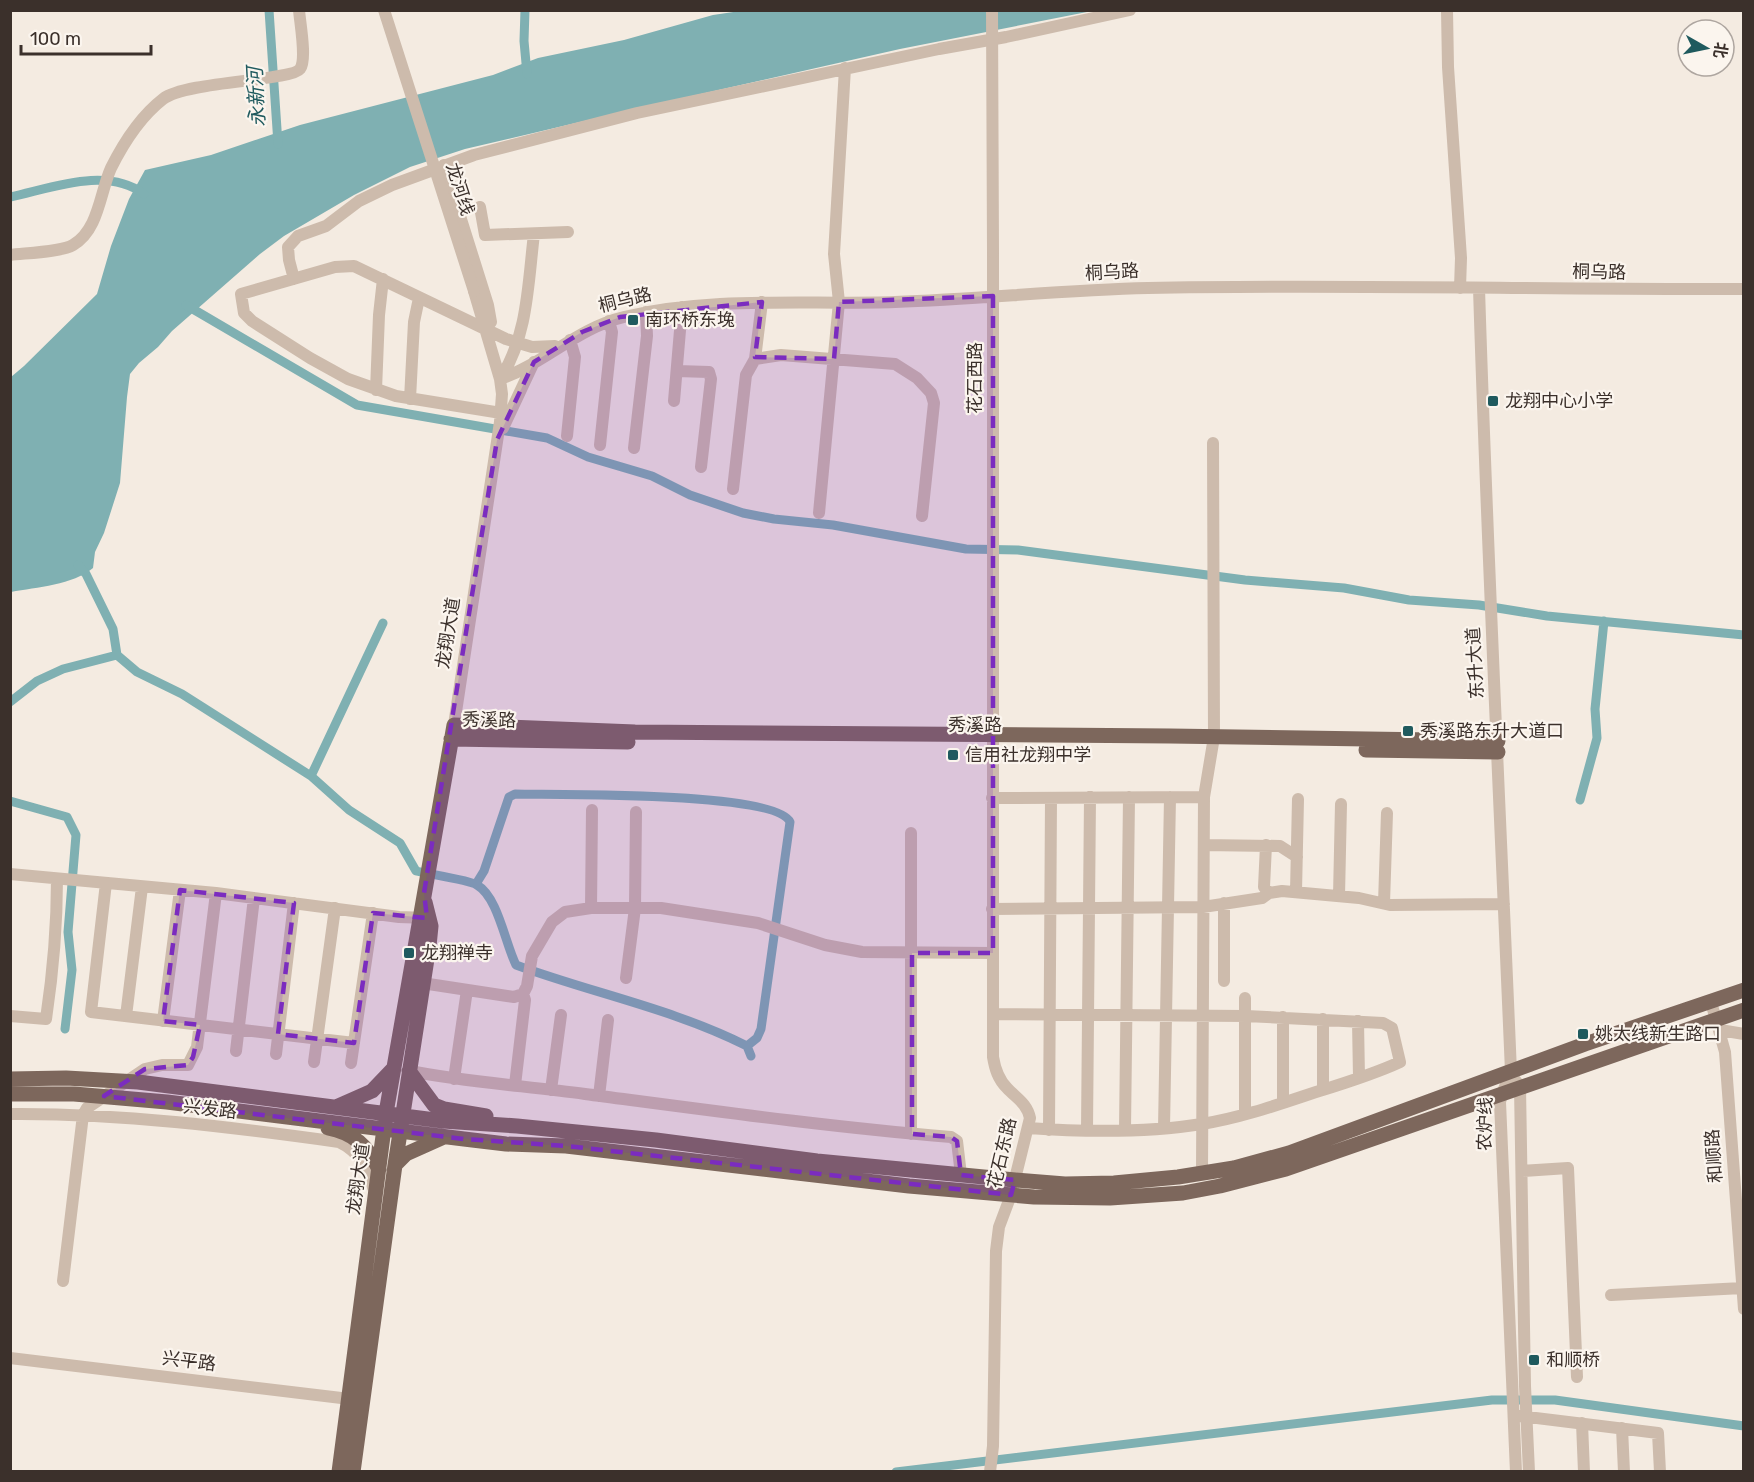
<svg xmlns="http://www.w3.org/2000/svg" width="1754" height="1482" font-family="Rubik,'Noto Sans SC',sans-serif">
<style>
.water{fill:#7fb0b2}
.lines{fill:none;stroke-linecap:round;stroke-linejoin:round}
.canal{stroke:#7fb0b2;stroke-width:9}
.minor{stroke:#cdbbac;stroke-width:12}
.major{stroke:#7d675c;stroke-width:15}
.minor-bridge{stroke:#cdbbac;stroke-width:12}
.marked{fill:#7b2cbf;fill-opacity:0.2;stroke:#7b2cbf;stroke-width:4.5;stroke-dasharray:12 8;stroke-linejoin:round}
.poi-dot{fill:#1f5a5e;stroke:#fbf5ee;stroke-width:2}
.labels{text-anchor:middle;stroke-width:4.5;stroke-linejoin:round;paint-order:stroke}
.street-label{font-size:18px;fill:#3b302b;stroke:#fbf5ee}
.poi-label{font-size:18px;fill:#3b302b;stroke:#fbf5ee;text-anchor:start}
.water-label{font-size:20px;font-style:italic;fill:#1f5a5e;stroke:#fbf5ee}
</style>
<rect width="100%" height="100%" fill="#f4ebe1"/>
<path class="water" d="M740,11H1092L900,49L648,106L465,149L410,167L354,195L284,236L260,254L172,331L158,347L139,363L130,374L127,397L120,483L104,533L95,552L93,568C73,585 37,587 11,592V377L24,366L97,294L111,246L129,199L145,170L211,155L300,125L493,75L538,58L624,40L713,15Z"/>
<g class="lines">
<path class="canal" d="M269,10L278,144
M525,10L524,41L527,74
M10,197C52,188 106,166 144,194
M186,305L357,405L547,438L588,457L652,476L690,495L743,513L774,519L833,525L966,549L1018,550L1245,580L1344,588L1409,600L1479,605L1547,616L1744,635
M78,565L86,574L113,629L117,655L137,672L182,694L311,776L349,810L400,843L416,871C428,874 470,880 477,885C498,897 505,943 516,965C592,993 674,1009 747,1046L751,1056
M10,702L37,681L63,669L117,655
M311,776L383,623
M1580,800L1597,738L1595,709L1604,621
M10,801L67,817L76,835L68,932L72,970L65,1029
M476,884L484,871L509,797L515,794C554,795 776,791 790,822L761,1029L757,1038L747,1046
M896,1472L1492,1400H1555L1744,1426"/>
<path class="minor" d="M1447,10L1448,67L1461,258L1460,288
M444,165L488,305L491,322L487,327
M480,207L485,235L568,232
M10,255C26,253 61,252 73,245C99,230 100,192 111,168C123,144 141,116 163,99C186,81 291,81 300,69C307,60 300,23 299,10
M294,279L289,260L288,247L298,236L326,226L359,201L392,185L474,155L637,113L939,49L1006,37L1130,10
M1479,288C1487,549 1500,810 1511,1072L1502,1094L1500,1102L1516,1472
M755,359L762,302
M677,371L709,372L711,379L701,467
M500,379C544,364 577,328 624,317C713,296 805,305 895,302C980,299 1064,290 1148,288C1347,284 1545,290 1744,289
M500,379C528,336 528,283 534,234
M376,390L379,315L383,279
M410,399L414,322L419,298
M674,401L682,307
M501,413L396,396L348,379L310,358L252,321L244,313L241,294L335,267L354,266L506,339L532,347L555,346
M503,428L534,362
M567,436L575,357L570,340
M600,445L612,332L609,321
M634,448L647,336L646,312
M733,489L746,375L755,359L781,355L895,364L917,378L931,393L934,403L922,516
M819,513L839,302L834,254L845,68
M454,725L500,422L502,394L500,379L474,291
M992,798L1204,797
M911,833V1134
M1204,845L1280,846L1297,857
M1266,845L1264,887L1269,893
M10,874L216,893L399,917L428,918
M106,883L91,1012L354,1043
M1296,892L1298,799
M1339,896L1341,804
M1224,903V981
M1384,903L1387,813
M591,908L592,810
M992,909L1203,907L1262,898L1269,893L1282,891L1359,898L1390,905L1504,904
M626,978L635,908L636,812
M422,983L507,996L514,997L523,994L527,986L532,956L552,922L565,912L591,908H661L758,923L825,945L862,952L993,953
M1245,998V1114
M1711,1002L1725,1052L1744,1309
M993,1014L1246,1016L1383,1023L1392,1028L1400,1062C1372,1075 1342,1084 1313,1093C1277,1105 1240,1118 1202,1124C1146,1133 1085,1132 1028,1128
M10,1016L46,1019C53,972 57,926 57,879
M126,1016L142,887
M163,1021L180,890
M1358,1021L1359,1078
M1720,1030L1744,1034
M236,1051L254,898
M276,1054L294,903
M314,1062L335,908
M351,1063L373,913
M409,1071C467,1082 526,1086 585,1094C707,1110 829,1127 951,1137L957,1141L961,1175
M454,1079L467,990
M1516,1081L1520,1087L1525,1386L1529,1472
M515,1085L525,1000L523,994
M551,1090L561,1015
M1323,1090V1019
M599,1096L608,1020
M1283,1103V1017
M10,1114C120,1113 231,1127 339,1142C361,1152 368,1171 375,1193
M1164,1128L1170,797
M1049,1130L1051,798
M1087,1130L1090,797
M1125,1130L1129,797
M1522,1171L1568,1168L1577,1377
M1202,1173L1204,797L1214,737L1213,443
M63,1281L83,1115L87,1108L145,1069L162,1065H188L197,1047L216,893
M1611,1295L1742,1288
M10,1358L358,1400
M1520,1416L1658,1433L1660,1472
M1582,1423L1584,1472
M1622,1428L1624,1472
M990,1472L993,1446L996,1251L999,1227L1011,1195L1030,1118C1027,1103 1016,1098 1007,1088C998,1079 995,1069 993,1057V252"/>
<path class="major" d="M451,739L628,742
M1366,750L1498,752
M409,1071L434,1105L444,1109L486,1116
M10,1079L66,1078L138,1082L443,1121L517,1126L656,1140L817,1161L1015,1180L1065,1184L1114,1183L1178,1177L1234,1168L1289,1153L1585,1044L1744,990
M10,1094H74L167,1102L464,1139L506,1144L566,1146L909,1186L1034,1197L1110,1198L1183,1193L1220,1186L1286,1169L1744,1010
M338,1106L372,1091L394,1068
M328,1128C354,1133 367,1146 379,1169
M395,1165L406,1154L444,1137
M339,1472L386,1113L454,725L635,732L1170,736L1498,741
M353,1472L395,1165L429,946L431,926L425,902"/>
<path class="minor-bridge" d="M384,10L474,291
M992,10L993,252"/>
</g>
<path class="marked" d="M993,296V953H912V1134L951,1137L957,1141L961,1175L1015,1180L1011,1195L566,1146L464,1139L104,1096L145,1069L188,1065L193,1057L200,1025L163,1021L180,890L294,903L278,1034L354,1043L373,913L427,918L424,893L497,440L534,362L582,332L620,317L762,302L755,357L834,359L839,302Z"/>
<g class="poi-dot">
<rect x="627" y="314" width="12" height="12" rx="3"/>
<rect x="1487" y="395" width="12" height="12" rx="3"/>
<rect x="1402" y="725" width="12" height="12" rx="3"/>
<rect x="947" y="749" width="12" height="12" rx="3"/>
<rect x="403" y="947" width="12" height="12" rx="3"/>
<rect x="1577" y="1028" width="12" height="12" rx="3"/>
<rect x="1528" y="1354" width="12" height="12" rx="3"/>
</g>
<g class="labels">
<g class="street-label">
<text transform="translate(460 189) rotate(72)" y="6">龙河线</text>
<text transform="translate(1112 272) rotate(-3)" y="6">桐乌路</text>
<text transform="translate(1599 272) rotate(1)" y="6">桐乌路</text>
<text transform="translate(625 300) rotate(-14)" y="6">桐乌路</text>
<text transform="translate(975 378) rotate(-90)" y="6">花石西路</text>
<text transform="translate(448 633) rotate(-81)" y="6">龙翔大道</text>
<text transform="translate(1475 663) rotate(-93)" y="6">东升大道</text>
<text transform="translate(489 720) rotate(1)" y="6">秀溪路</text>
<text x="975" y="731">秀溪路</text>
<text transform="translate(210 1109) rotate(6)" y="6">兴发路</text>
<text transform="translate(1485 1124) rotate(-89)" y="6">农炉线</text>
<text transform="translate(1002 1153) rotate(-77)" y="6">花石东路</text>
<text transform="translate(1714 1156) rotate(-94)" y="6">和顺路</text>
<text transform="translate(358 1179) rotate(-82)" y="6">龙翔大道</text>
<text transform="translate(189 1361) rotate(7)" y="6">兴平路</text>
</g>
<g class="poi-label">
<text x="645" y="326">南环桥东堍</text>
<text x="1505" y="407">龙翔中心小学</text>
<text x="1420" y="737">秀溪路东升大道口</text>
<text x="965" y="761">信用社龙翔中学</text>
<text x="421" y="959">龙翔禅寺</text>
<text x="1595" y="1040">姚太线新生路口</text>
<text x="1546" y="1366">和顺桥</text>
</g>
<g class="water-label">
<text transform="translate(256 97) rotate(-93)" y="7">永新河</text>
</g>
</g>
<rect width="1754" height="1482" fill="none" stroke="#3b302b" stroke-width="24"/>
<g transform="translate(1706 48) rotate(99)"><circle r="28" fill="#fbf5ee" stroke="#aea6a0" stroke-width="1.5"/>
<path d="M0-4.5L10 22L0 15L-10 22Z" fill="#1f5a5e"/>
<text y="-9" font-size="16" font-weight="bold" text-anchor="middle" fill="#3b302b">北</text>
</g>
<path d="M21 45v9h130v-9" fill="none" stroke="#3b302b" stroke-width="3"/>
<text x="30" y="45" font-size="18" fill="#3b302b" stroke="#fbf5ee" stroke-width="4.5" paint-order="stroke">100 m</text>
</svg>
